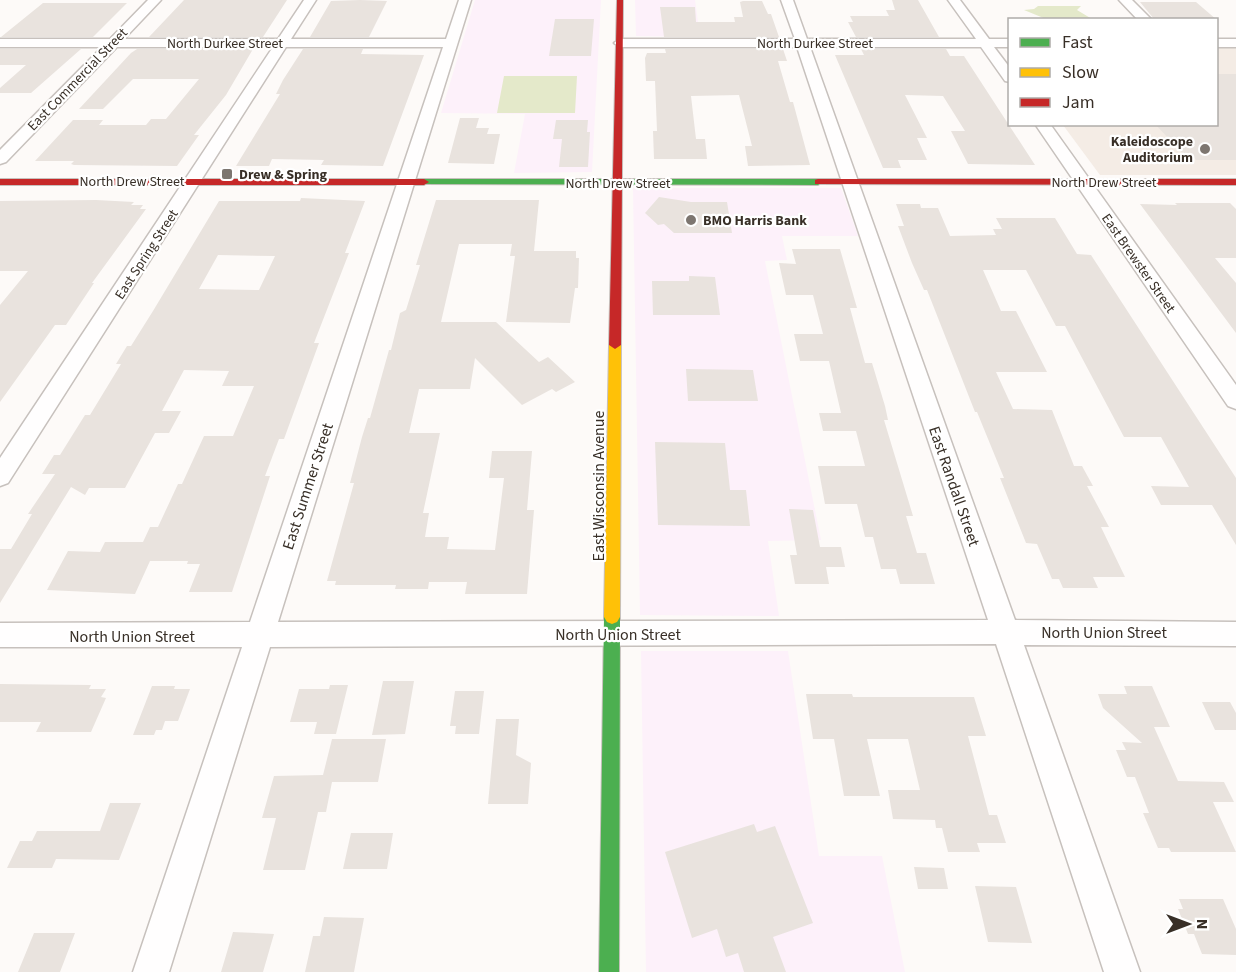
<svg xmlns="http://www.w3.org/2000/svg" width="1236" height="972" font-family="'Source Sans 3',sans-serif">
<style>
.commercial{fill:#fdf1fa}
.built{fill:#f4ece5}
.green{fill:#e4e9ca}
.building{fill:#e9e3de;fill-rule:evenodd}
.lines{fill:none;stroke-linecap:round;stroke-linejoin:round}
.street-casing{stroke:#c7c1bd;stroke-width:3}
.fast-casing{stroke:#c7c1bd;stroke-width:2}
.slow-casing{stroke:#c7c1bd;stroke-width:2}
.jam-casing{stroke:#c7c1bd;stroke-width:2}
.street{fill:#fffefe;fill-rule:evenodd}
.fast{fill:#4caf50;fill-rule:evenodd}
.slow{fill:#ffc107;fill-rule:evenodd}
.jam{fill:#c62828;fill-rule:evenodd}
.poi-dot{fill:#7d7670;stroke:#fff;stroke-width:2}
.labels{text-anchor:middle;stroke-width:4.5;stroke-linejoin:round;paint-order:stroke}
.far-street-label{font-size:14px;fill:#382f27;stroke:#fff}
.far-poi-label{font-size:14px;font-weight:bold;fill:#382f27;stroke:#fff;text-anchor:start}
.street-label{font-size:16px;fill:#382f27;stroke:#fff}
</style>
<rect width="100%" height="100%" fill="#fdfaf8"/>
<path class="commercial" d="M475,0H601L592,172L514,173L525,114L441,113Z
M635,0H695L700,37L636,36Z
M633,188H841L858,236H782L787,260L765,261L821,540L768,541L779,616L640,615Z
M641,651H788L819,856H882L905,972H646Z"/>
<path class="built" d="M1217,47H1236V175H1100L1063,125L1216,124Z"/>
<path class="green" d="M1038,6H1081L1077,10L1092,19H1046L1024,10L1034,9Z
M504,76H577L575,113H497Z"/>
<path class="building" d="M184,0H287L263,37H149Z
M892,0H918L939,37H856L848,22H853L850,16H889L886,10H895Z
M331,1L360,0L387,1L369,37H310Z
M743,1H762L768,14H771L779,37H664L660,7H695L696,22H735L734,17H743L740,2Z
M1140,2H1196L1217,20L1154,19Z
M43,3H127L93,37H1Z
M555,19H594L591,56H549Z
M0,49H81L31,93H0V88L26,65H0Z
M137,49H253L226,95L194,135H199L177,166L74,165L71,164L74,161H35L73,120H103L99,125H146L151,119H166L199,79H133L103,109H79L131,53Z
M303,49H363L361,54L424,55L383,166L321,165L324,160L272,159L269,166H236L280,94H276L283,80Z
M665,49H783L787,61H778L790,102H793L810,165L748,166L745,146H752L739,95L691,96L696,139H705L707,159H654L653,131H657L655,81H646L645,58L647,53H666Z
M861,49H946L950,56H964L1035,165L968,164L951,131H965L943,96L905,95L927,138H917L927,160H898L901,168H883L835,55H864Z
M1216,74H1236V160H1196L1192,155H1184L1155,124H1216Z
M460,118H479L476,128H489L487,134H500L494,164L448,163Z
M556,120H588L587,132H590L588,167H559L562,139H553Z
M659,197L691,202H727L732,233H674L664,224L658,225L645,213Z
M301,198L365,201L345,253H349L314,343H319L284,439H279L265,476H270L232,592H189L200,564H187L188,561H150L135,594L47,590L68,551L100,552L105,542H143L150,527H158L178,484H182L204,436H233L254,386H222L229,371L184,370L162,411H181L169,433H155L125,488H89L85,495L71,487L0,603V549H11L32,514H28L55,474H42L54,455H60L85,415H90L121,364H116L127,346H131L153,311L219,201H300ZM218,255L275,256L259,290L199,289Z
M96,200L134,202L131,205H143L140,209H146L92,283H94L66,325H55L0,402V305L28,271H0V201Z
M436,200H539L534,251H576V258H579L578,288H575L570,323L506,322L515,256H510L512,244H459L441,322H496L539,362L548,357L575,382L556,392L552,389L522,405L475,358L470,389H419L409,433H440L423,513H429L425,537H449L447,549L495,550L504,478H489L492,451H532L527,510H534L527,594H465L467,582H429L428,589H395L396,585H335L336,581H327L354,483H350L362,437L368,418H370L389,350H391L400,313L406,310L420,265H416Z
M1175,203H1230L1236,209V258H1215L1236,283V333L1140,204L1177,205Z
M896,204H920L921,208H938L950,236L996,235L993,229H1002L996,218H1055L1077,254L1091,255L1236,478V545L1212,505H1161L1151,486L1189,487L1161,437H1124L1065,326H1056L1026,270H983L1001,311H1016L1047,372H996L1013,409L1052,410L1074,466H1082L1093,486H1087L1109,527H1101L1125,577H1093L1098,588H1063L1059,579H1052L1037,544L1026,543L1000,478H1004L977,412H975L927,290H924L912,263L898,226H904Z
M792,249H840L857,308H850L865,363H872L885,406L888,420H884L913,516H906L917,553H926L935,584H900L896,569H881L873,537H865L857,504H825L818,466H865L856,431H823L819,413H841L829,361H800L794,334H823L813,295H786L779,263L796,264Z
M689,276L715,277L720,315H653L652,281H689Z
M686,369L753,370L758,401H688Z
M655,442L725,443L730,490H746L750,526L658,525Z
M789,509L813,510L820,547H841L845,567H826L829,584H795L790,555H797Z
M383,681H414L405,734L372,735Z
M0,684L91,685L89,689H106L101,697L106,698L91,732H36L41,722H0Z
M330,685H348L336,734H314L317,722H290L299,689H329Z
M152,686H175L174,689H190L178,721H165L162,730H156L154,735H133Z
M1124,686H1152L1170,727H1154L1178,781L1224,782L1234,802H1213L1236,852H1171L1169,848H1158L1143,813H1149L1135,777H1127L1116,750H1126L1122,742L1142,743L1103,708L1098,694H1127Z
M455,691H484L479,734H455L456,726H450Z
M806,694H852L853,697H974L986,736H968L989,815H997L1006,843H977L980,852H948L942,828H936L935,820L893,819L888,790H920L908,739H867L880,796H844L834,739H813Z
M1202,702H1230L1236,713V730H1215Z
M496,719H519L516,755L531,763L528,804H488Z
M332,739H386L378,782H332L326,812H318L305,870H263L276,818H262L274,776L323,775Z
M110,803H141L119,860L56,859L52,868H7L20,841H32L37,831H100Z
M754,824L757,832L775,826L813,923L773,937L786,972H744L738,953L726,957L717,929L692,938L665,852Z
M351,833H393L387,869H343Z
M914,867L944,868L948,889H918Z
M975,886L1016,887L1032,943L988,942Z
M1179,899H1223L1236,929V955L1202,954L1194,934H1188L1178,909H1183Z
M324,917L364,918L354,972H305L313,936H320Z
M233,932L274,934L263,972H221Z
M34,933H75L60,972H18Z"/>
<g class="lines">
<defs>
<path id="street" d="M148,0H161L124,39H278L304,0H316L291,39H446L459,0H471L278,622L988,620L797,47H620L614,43L620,39H795L781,0H793L807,39H976L948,0H960L989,39H1010V47H994L1010,68V82L1005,81L981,47H810L1015,620L1236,622V646L1024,645L1140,972H1104L996,644L270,647L169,972H133L242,647H0V623L250,622L443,47H286L8,483L0,486V458L273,47H117L6,162L0,164V150L102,47H0V39H110Z
M1119,0H1132L1152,20H1138Z
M1216,39H1236V47H1216Z
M1035,124H1050L1236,385V409L1228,406Z"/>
<path id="fast" d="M424,179H818L823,182L818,185L421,184L419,182Z
M612,610L617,612L620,617L619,972H599L604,617L607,612Z"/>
<path id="slow" d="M615,341L621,345L620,617L617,622L612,624L607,622L604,617L609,345Z"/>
<path id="jam" d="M617,0H623L621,345L615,349L609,345Z
M0,179H424L429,182L424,185H0Z
M818,179H1236V185L815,184V180Z"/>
</defs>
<use href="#street" class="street-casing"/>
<use href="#fast" class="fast-casing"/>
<use href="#slow" class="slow-casing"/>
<use href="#jam" class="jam-casing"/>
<use href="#street" class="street"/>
<use href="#fast" class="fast"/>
<use href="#slow" class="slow"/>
<use href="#jam" class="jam"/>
</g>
<g class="poi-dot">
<circle cx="1205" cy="149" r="6"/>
<rect x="221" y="168" width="12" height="12" rx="3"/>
<circle cx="691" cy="220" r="6"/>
</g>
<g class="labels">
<g class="far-street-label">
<text x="225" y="48">North Durkee Street</text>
<text x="815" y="48">North Durkee Street</text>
<text transform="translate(77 79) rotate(-46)" y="5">East Commercial Street</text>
<text x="132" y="186">North Drew Street</text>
<text x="1104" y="187">North Drew Street</text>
<text x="618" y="188">North Drew Street</text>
<text transform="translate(146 254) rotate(-57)" y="5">East Spring Street</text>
<text transform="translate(1139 263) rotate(55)" y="5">East Brewster Street</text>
</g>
<g class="far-poi-label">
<text x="1193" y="146" text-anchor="end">Kaleidoscope<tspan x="1193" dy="16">Auditorium</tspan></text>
<text x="239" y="179">Drew &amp; Spring</text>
<text x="703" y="225">BMO Harris Bank</text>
</g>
<g class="street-label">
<text transform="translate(307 486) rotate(-72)" y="6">East Summer Street</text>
<text transform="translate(598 486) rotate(-90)" y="6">East Wisconsin Avenue</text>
<text transform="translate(955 486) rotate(71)" y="6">East Randall Street</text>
<text x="1104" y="638">North Union Street</text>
<text x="618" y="640">North Union Street</text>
<text x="132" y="642">North Union Street</text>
</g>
</g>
<rect x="1008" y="18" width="210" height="108" fill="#ffffff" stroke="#afaca9" stroke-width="1.5"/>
<rect x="1020" y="38" width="30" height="9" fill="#4caf50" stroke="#afaca9" stroke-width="1.5"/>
<text x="1062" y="48" font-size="18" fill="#382f27">Fast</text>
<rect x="1020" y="68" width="30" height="9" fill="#ffc107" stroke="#afaca9" stroke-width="1.5"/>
<text x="1062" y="78" font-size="18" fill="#382f27">Slow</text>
<rect x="1020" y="98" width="30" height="9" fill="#c62828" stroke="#afaca9" stroke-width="1.5"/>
<text x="1062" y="108" font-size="18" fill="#382f27">Jam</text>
<g transform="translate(1188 924) rotate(90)" stroke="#ffffff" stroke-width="4.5" paint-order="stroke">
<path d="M0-4.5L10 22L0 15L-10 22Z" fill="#382f27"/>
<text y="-9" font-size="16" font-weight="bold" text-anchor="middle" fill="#382f27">N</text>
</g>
</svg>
